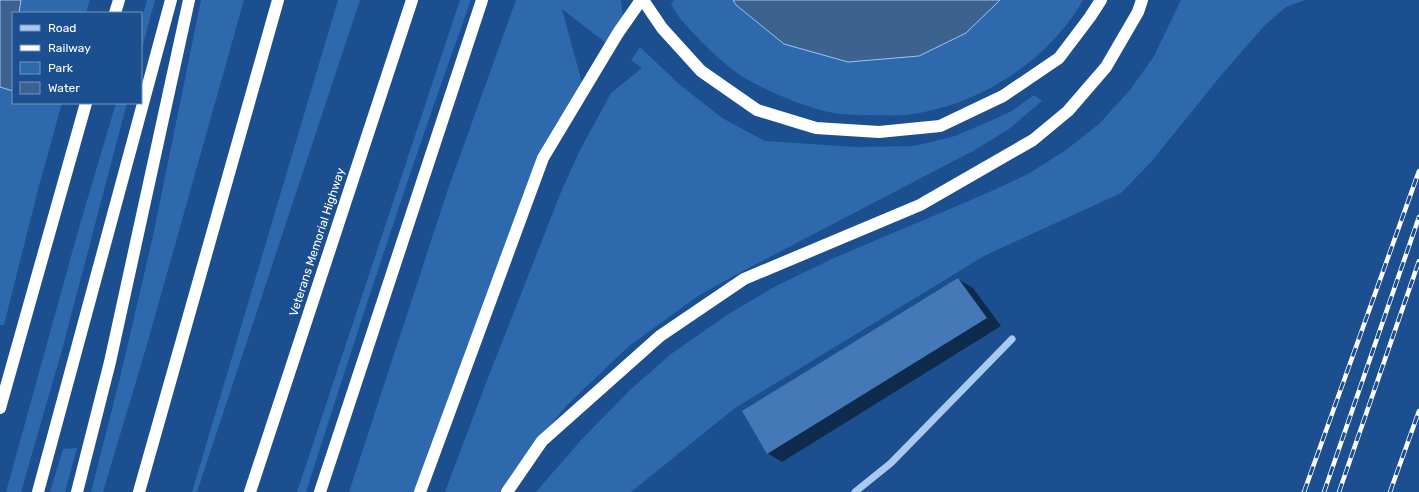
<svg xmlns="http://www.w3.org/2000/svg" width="1419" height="492" font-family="Rubik,sans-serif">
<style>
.green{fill:#2e69ad}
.water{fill:#3c6290;stroke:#9cc4f0}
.shadow{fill:#0007}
.building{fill:#4478b7}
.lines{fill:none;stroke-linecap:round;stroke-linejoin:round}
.minor{stroke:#a9c9ee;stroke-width:7}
.highway{stroke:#fff;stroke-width:12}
.rail-casing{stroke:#fff;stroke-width:4.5}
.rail{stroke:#1b4f8f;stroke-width:3;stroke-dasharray:9;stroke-linecap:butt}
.labels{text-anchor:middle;stroke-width:4;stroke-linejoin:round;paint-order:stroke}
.street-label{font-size:12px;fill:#fff;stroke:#1b4f8f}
</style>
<rect width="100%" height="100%" fill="#1b4f8f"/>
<path class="green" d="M0,0H90L86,13H13V103H62L39,186L4,325H0Z
M147,0H155L141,52V21Z
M201,0H244L146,348L103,492H91L119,382L153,236Z
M338,0H360L197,492H192Z
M460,0H471C412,163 359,327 306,492H297Z
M516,0H621L623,17L606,43L562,9L582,83L549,145L416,492H349L448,189Z
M674,0H733L736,6L1000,2V0H1083C1048,62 976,107 906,115C895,116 883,115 872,115C857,115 839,115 824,111C798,104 772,93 748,80C729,70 700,41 685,24C679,18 675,11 671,4Z
M1181,0H1305L1286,7L1265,25L1223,73L1151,162L1121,193L984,256L735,408L631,492H536L582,439L630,390L671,354L730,313L778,285L834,258L985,194L1028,174L1066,150L1100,123L1130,90L1154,56Z
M640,47L679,84L722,118L765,141L856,147L914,146L955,136L990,121L1012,111L1034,95L1042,101L1009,129L973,151L737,274L698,296L629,346L567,405L520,463L500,492H445L486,383L561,192L579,152L611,93L642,68L631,60Z
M116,103H127L62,350L21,492H6L80,224Z
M77,448L65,492H50L63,449Z"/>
<path class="water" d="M0,0H21L19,13H13V91L0,87Z
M733,0H1000L966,33L919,56L848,62L784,44L736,5Z"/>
<path class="shadow" d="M958,279L973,288L1001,326L782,462L767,453Z"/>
<path class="building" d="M958,278L987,318L767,454L742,411Z"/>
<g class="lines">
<path class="minor" d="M855,492L891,463L1012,339"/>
<path class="highway" d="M643,0L662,28L701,71L757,110L816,128L879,132L940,126L1003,96L1059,58L1090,17L1101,0
M115,13L119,0
M0,408L86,103
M38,492L171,0
M77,492L110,362L189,0
M139,492L278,0
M250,492L412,0
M320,492L482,0
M420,492L543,158L618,33L641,0
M507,492L542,441L660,336L744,279L920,205L1033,140L1068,111L1106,67L1138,12L1142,0"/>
<defs>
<path id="rail" d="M1304,492L1419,171
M1324,492L1419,217
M1339,492L1419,261
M1390,492L1419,411"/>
</defs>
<use href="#rail" class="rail-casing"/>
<use href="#rail" class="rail"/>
</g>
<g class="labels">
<g class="street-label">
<text transform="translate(317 242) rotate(-72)" y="4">Veterans Memorial Highway</text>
</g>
</g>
<rect x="12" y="12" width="130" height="92" fill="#1b4f8f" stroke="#7695bc"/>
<rect x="20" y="25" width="20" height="6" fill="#a9c9ee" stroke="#7695bc"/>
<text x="48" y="32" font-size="12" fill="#ffffff">Road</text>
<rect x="20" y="45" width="20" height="6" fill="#ffffff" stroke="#7695bc"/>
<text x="48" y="52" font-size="12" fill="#ffffff">Railway</text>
<rect x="20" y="62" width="20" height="12" fill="#2e69ad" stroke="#7695bc"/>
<text x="48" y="72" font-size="12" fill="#ffffff">Park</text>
<rect x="20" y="82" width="20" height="12" fill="#3c6290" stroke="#7695bc"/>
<text x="48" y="92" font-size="12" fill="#ffffff">Water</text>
</svg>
